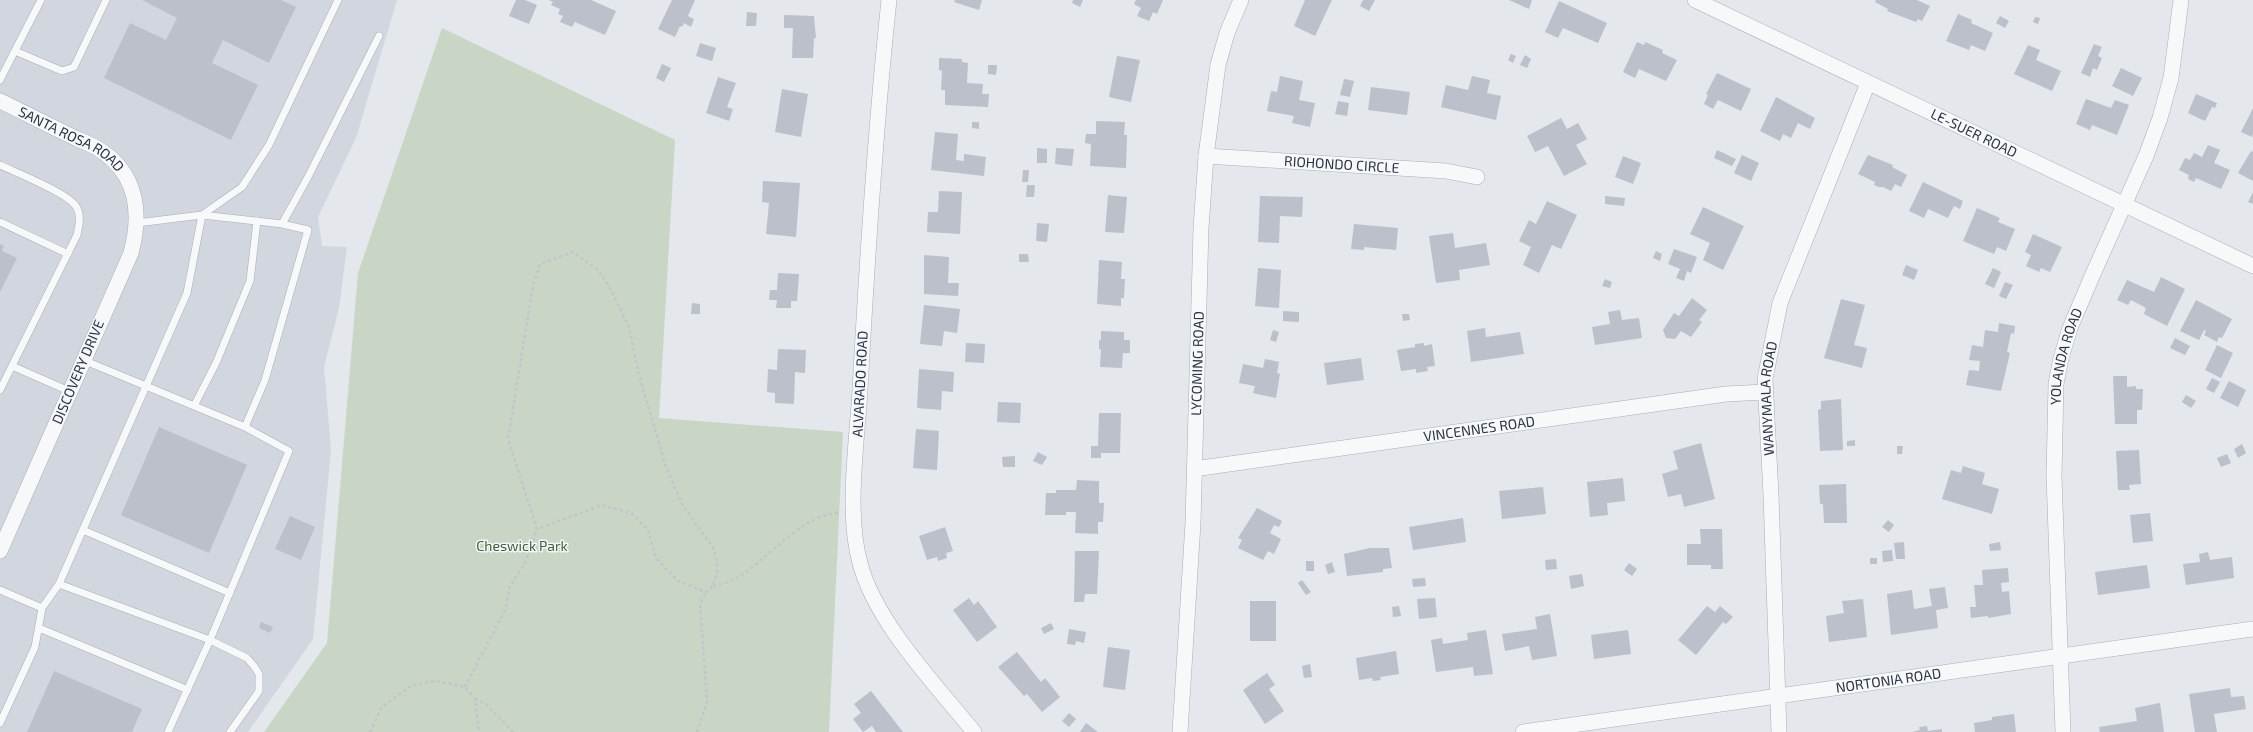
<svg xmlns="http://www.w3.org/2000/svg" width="2253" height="732" font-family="'Exo 2',sans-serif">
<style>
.built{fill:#d2d6de}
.green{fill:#c9d6c5}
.building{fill:#bbc0ca}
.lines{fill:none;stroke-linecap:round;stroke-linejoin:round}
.service-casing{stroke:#a9aeb7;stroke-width:8}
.minor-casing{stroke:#a9aeb7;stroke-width:16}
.path{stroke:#c2c5cb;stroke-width:2.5;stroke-dasharray:3 3;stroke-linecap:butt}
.service{stroke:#f7f8fa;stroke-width:7}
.minor{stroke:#f7f8fa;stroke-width:15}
.labels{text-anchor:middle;stroke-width:3;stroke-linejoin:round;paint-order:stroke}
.street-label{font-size:14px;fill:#2b3445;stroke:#f4f6f9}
.park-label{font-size:14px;fill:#3f6138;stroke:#f4f6f9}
</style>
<rect width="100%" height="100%" fill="#e4e7ec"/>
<path class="built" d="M0,0H397L356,138L318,217L322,246L347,247L339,308L324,367L331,450L313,639L248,732H0Z"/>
<path class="green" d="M442,28L675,140L659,418L843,432L829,732H264L327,643L358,273Z"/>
<path class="building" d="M142,0H281L296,7L269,63L223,40L212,63L258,85L231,140L104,78L130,23L166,40L177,18Z
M516,0H525L537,5L529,24L509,16Z
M549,0H591L616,11L605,35L575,22L572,27L560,22L563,16L558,14L560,9L551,5L553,2Z
M672,0H695L688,16L694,19L691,27L684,23L682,27L680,26L675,37L658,29Z
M955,0H982L979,10L954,2Z
M1073,0H1083L1080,7L1072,3Z
M1136,0H1163L1157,14L1153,12L1149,21L1137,16L1141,8L1134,4Z
M1305,0H1332L1315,36L1294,26Z
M1363,0H1375L1369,11L1360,6Z
M1509,0H1532L1529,9Z
M1876,0H1917L1930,6L1922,21L1918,19L1916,22L1887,11L1888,9L1875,2Z
M1559,1L1607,23L1598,43L1563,28L1558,38L1545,32Z
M747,12L757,13L756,26H746Z
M1958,14L1972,20L1971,23L1993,33L1985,51L1971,45L1969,50L1946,41Z
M784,15L814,16L816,38H814L813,58H792L793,28H784Z
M2000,16L2009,21L2005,28L1996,23Z
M2035,17L2040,18L2038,24L2033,22Z
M1637,42L1644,45L1645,42L1663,50L1662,53L1677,60L1666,81L1639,69L1635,78L1623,72Z
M700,43L716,48L712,61L696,56Z
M2094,44L2102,47L2098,56L2102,58L2097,70L2093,68L2090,77L2081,73Z
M2028,45L2040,50L2036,60L2061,71L2052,91L2014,74Z
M1511,54L1516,56L1513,63L1508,60Z
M1525,55L1531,59L1527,68L1520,65Z
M1117,56L1140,60L1131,102L1109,97Z
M939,58L962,59V62L968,63L967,83L983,84L982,94H989L988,107L945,105V90H941L942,71L939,70Z
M662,64L671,68L664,82L656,78Z
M988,65H997L996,75L988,74Z
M2121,68L2142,78L2133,96L2112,86Z
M1717,73L1751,89L1741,111L1718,100L1713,109L1704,104L1708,95L1706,94Z
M1280,76L1303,81L1299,100L1315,103L1310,127L1292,123L1294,116L1267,111L1271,91L1277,92Z
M1472,76L1490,80L1487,93L1501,96L1496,120L1441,107L1446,85L1468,90Z
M718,77L736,83L727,107L733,109L729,121L706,113Z
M1344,79L1354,81L1350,97L1340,95Z
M1371,87L1410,92L1407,115L1368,110Z
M782,89L808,94L801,137L775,132Z
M2196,94L2217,103L2215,108L2212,107L2205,121L2188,113Z
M1776,97L1815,118L1810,129L1798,123L1791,138L1783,134L1780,141L1760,131Z
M2086,99L2111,108L2115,100L2129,105L2117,135L2092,125L2090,130L2076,124Z
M1338,101L1349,103L1347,116L1335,114Z
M2253,108V134L2252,137L2241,132Z
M1561,118L1567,129L1578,123L1587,139L1576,145L1587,164L1564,176L1548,146L1535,152L1527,136Z
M1096,121L1125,122L1124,135H1127L1126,168L1090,166L1091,144L1085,143L1086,134H1096Z
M972,122H979V129L972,128Z
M935,132L958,134L956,160L964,161V154L986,157L984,176L931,170Z
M2208,145L2220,150L2214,163L2230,170L2221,189L2196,178L2194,182L2188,179L2189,175L2179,170L2185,158L2190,160L2194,153L2202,157Z
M1037,148L1047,149V163H1037Z
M1056,148L1074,149L1072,166L1055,164Z
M1717,150L1736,159L1732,166L1714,158Z
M2251,151L2253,152V181L2238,173Z
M1742,155L1759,163L1751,181L1734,173Z
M1868,155L1893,165L1892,167L1907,175L1901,187L1895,184L1891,191L1883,187H1879L1874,185L1875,182L1858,174Z
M1623,156L1641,163L1633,184L1615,177Z
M1023,170H1029L1028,182H1022Z
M763,181L800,183L796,237L766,234L769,203L762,202Z
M1923,182L1963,201L1960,209L1954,206L1948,218L1928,209L1924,218L1909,211Z
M1027,185H1035L1034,197H1026Z
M939,191L962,192L960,234L927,232L928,212H938Z
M2253,192V204L2248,202Z
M1108,195L1127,197L1124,233L1105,232Z
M1260,196L1303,197L1302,217L1280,216L1279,243L1258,242Z
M1605,196L1625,198L1624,206L1605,204Z
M1547,201L1577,215L1561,249L1552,245L1539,273L1523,265L1531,247L1519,241L1529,220L1536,224Z
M1703,207L1744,226L1723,270L1703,260L1710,243L1690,234Z
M1977,208L2000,218L1998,222L2015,229L2006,251L1997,247L1994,254L1963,241Z
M1037,223L1049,224L1047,242L1036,241Z
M1354,224L1398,228L1396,250L1364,247V250L1351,249Z
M1453,233L1455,248L1486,243L1490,265L1459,270L1460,280L1436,283L1429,236Z
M2033,234L2062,247L2050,272L2041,268L2039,272L2026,266L2031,255L2025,252Z
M0,244L4,246L2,251L17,258L0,292Z
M1674,249L1697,257L1691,273L1687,271L1684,281L1676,278L1680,269L1668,264Z
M1656,251L1662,254L1660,261L1653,258Z
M1019,254H1028L1029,262H1019Z
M924,255L949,257L948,283H959L958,296L924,294Z
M1099,260L1122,262L1121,279H1125L1124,298H1121V306L1097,304Z
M1906,265L1918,270L1914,280L1902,275Z
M1258,268L1281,270L1279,308L1255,306Z
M1993,268L2001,272L1994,288L1985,284Z
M778,273L799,274L797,301H791V308H776L777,300H769L770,290H777Z
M2161,277L2185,289L2167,326L2144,314L2146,308L2131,300L2128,305L2117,300L2127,280L2154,292Z
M1605,279L1612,282L1610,288L1602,286Z
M2005,282L2013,285L2006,299L1999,296Z
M1692,298L1707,310L1699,320L1702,322L1691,337L1681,331L1675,339L1666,338L1663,330L1674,313L1679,316Z
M1841,299L1865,305L1854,345L1867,348L1862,368L1824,358Z
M2196,300L2232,319L2222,338L2219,337L2217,342L2204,335L2206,331L2204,330L2199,340L2180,331Z
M692,303L700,304V314H691Z
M924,305L960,309L957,333L944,331L942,346L920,344Z
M1620,310L1622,320L1639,318L1642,338L1595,345L1592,327L1610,324L1608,312Z
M1283,311L1299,312V322L1283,321Z
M1402,314H1409L1410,320L1403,321Z
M1999,323L2015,326L2014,334L2011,333L2007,352L2010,353L2001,391L1966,385L1969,370L1979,371L1980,361L1969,360L1972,345L1983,347L1985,330L1998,332Z
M1485,328L1486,337L1520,332L1524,354L1471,362L1467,331Z
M1273,330L1279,332L1276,342L1270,340Z
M1101,331L1124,332V340H1130V353H1123L1122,368L1100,367L1101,349H1099V340H1101Z
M2175,338L2190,346L2185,355L2170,348Z
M966,343L985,344L984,363L965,362Z
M1424,343V346L1432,344L1435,366L1427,367L1428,371L1416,373V369L1401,371L1397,350L1415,347V344Z
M2217,345L2233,353L2221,378L2205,370Z
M778,349L806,350L805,373L795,372L794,404L775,403V393L767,392L768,369L777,370Z
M1361,358L1364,380L1327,385L1324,363Z
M1265,359L1279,362L1277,373L1280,374L1276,398L1253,393L1255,386L1239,383L1243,364L1263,368Z
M919,369L954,372L953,392L942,391L941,410L917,408Z
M2113,376H2127V387L2136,386V389H2143L2142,410H2137V424H2115Z
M2212,378L2220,382L2214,393L2206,389Z
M2229,381L2246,390L2238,407L2220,398Z
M2186,395L2196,401L2191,408L2182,402Z
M1841,399L1843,450L1820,451L1818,410L1821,409V401Z
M998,402L1021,403L1020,423L997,422Z
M1099,413H1121L1120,453H1101V458H1091V446H1098Z
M159,427L247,465L209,553L121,515Z
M916,429L939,431L937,470L913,468Z
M1855,440V446H1847V441Z
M1701,443L1715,499L1684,507L1681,494L1668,497L1662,474L1678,469L1673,451Z
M2242,444L2246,453L2238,458L2234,449Z
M1897,446H1903L1902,454H1897Z
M2139,450L2141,484L2129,485L2130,490H2118L2116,451Z
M1038,452L1047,457L1042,465L1033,461Z
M2227,454L2231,463L2221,467L2217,458Z
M1015,456V467H1003L1002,457Z
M1963,466L1985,473L1982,484L1999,489L1992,514L1942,499L1951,470L1961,473Z
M1623,478L1625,501L1607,503L1608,515L1590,517L1587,482Z
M1077,480L1099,481V503H1104L1103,522H1098V534L1075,533L1076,512H1066V515H1045L1046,493H1056V490H1076Z
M1846,484L1847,523H1824L1823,504H1820L1819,485Z
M1543,487L1546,514L1502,519L1499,491Z
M1257,508L1282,521L1279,527L1274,525L1270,533L1281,539L1274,554L1268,551L1263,560L1238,548L1242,540L1238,538Z
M2150,513L2153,541L2133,543L2130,515Z
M290,516L315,527L301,560L275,549Z
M1463,518L1466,542L1413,550L1409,527Z
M1888,520L1894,525L1889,532L1882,527Z
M945,527L953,551L946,553L947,558L938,561L937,557L927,560L919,536Z
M1700,529H1722L1723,569H1711V565H1687V544H1701Z
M1904,542L1905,559H1896L1894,543Z
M2000,542L2001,550L1990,551L1989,544Z
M1370,548H1389L1392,568L1383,569V572L1347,576L1344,554Z
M1892,550L1893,561L1883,562L1882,551Z
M1075,551H1099L1097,594H1085L1084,602H1074Z
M2208,552L2210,560L2232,557L2234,578L2186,585L2183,564L2200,562L2199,554Z
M1870,558H1877V564H1870Z
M1556,559L1557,569L1546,570L1545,560Z
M1306,561H1314V571H1306Z
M1332,562L1335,572L1328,574L1325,565Z
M1629,563L1637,569L1632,576L1624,570Z
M2147,565L2150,588L2098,595L2095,572Z
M2008,568L2009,582L2001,583L2002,592L2009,591L2011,614L1988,618V616L1971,618L1970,607H1976L1974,585H1983L1982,570Z
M1582,574L1584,586L1571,589L1569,576Z
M1425,578L1426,586L1413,587L1412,579Z
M1302,580L1311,592L1306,595L1298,583Z
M1945,587L1948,608L1936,610L1938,628L1891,635L1887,594L1912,590L1914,609L1932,606L1929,589Z
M969,598L974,605L978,601L997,627L977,642L953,610Z
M1435,598L1437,617L1419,619L1417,599Z
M1863,599L1867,637L1829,642L1826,616L1844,613L1842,601Z
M1250,601H1276V641H1250Z
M1399,606L1401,616L1393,617L1392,607Z
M1707,606L1715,612L1720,606L1733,617L1726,624L1723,622L1696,655L1678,640Z
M1550,614L1557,656L1532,660L1529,646L1505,651L1502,634L1537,629L1535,617Z
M261,622L273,627L270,633L259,628Z
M1051,623L1054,629L1044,634L1041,628Z
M1069,629L1086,632L1084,643L1076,641L1075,645L1067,644Z
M1486,630L1493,674L1474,676L1473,667L1436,672L1431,640L1442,638L1443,644L1468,640L1467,633Z
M1628,630L1631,654L1594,659L1591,635Z
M1108,647L1130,650L1125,690L1103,687Z
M1396,651L1399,674L1380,677L1381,680L1373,681L1372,678L1359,680L1356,658Z
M1017,652L1041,682L1045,678L1060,697L1042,712L1027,694L1024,696L998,667Z
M1310,664L1312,677L1304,678L1302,666Z
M54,671L142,709L132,732H27Z
M1267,673L1275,685L1269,689L1284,711L1265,724L1243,690Z
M2230,688L2231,697L2244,696L2246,709L2214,714L2217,732H2195L2189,694Z
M871,691L903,732H876L872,726L863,732L853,719L861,713L854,704Z
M2160,703L2164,732H2100L2099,727L2137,721L2135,708Z
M1069,713L1076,719L1069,727L1062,721Z
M2014,714L2016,732H1975L1974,723L1992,720V717Z
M1086,723L1098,732H1080Z
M1927,726L1928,731L1942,729V732H1912L1920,730L1919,727Z"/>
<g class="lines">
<defs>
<path id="service" d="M15,51L62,71L74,67L106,0
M0,80L41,0
M0,165C17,173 65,192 75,205C82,214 79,225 77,235L0,390
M0,222L68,254
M137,223L202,215L242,187L269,145L338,0
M83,360L245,427
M12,366L69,391
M194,406L216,363L250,281L257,221
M83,530L230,593
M59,584L210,640L247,658L254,666L259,674V691L230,732
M0,590L42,608L35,647L0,723
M42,608L59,584L187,293L202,215L282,224L308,177L379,36
M39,628L188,690
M168,732L210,640L289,451L245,427L265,380L308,230L282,224"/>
<g id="minor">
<path d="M889,0C875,130 867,260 860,390C857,442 846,513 860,563C875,622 936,685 974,732"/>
<path id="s1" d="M1695,0L2253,266"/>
<path id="s2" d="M0,101C21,111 42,122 63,132C74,138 86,142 97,148C137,172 142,212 131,253L0,551"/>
<path id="s3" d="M1206,156L1446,171L1477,177"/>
<path id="s4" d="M1194,469L1726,394L1765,392"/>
<path id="s5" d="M1180,732L1193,523L1201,228L1206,156L1218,65L1227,33L1241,0"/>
<path id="s6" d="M1523,732L2253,629"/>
<path id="s7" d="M1779,732L1771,495L1765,379L1780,303L1868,83"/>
<path id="s8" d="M2063,732L2054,476L2056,384L2061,358L2070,328L2093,274L2146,156L2160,118L2171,78L2181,0"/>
</g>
</defs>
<use href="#service" class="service-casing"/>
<use href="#minor" class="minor-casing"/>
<path class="path" d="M713,586C719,584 726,583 731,581C767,563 797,516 838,513
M465,687L505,610L510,586L524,565L537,529L508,439L533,285L540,264L573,252L598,270L609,286L629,327L639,375L666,467L683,506L714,549L718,569L713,586L706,592L678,581L656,558L648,530L631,513L602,505L537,529
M475,699L486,704L513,732
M370,732L382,707L411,686L435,681L465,687L475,699L479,732
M697,732L707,702L700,604L706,592"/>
<use href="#service" class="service"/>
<use href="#minor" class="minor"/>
</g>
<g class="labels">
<g class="street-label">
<text dy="5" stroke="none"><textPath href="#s1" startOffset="309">LE-SUER ROAD</textPath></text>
<text dy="5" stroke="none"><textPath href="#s2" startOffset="81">SANTA ROSA ROAD</textPath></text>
<text dy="5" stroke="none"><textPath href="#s3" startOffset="136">RIOHONDO CIRCLE</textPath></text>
<text dy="5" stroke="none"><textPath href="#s8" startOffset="377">YOLANDA ROAD</textPath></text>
<text dy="5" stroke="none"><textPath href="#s5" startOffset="369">LYCOMING ROAD</textPath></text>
<text transform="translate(78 372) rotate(-67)" y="5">DISCOVERY DRIVE</text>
<text transform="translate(860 384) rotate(-87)" y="5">ALVARADO ROAD</text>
<text dy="5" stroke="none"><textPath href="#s7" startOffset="334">WANYMALA ROAD</textPath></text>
<text dy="5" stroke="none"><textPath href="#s4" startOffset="288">VINCENNES ROAD</textPath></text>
<text dy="5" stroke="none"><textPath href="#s6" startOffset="369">NORTONIA ROAD</textPath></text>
</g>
<g class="park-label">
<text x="522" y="551">Cheswick Park</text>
</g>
</g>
</svg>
